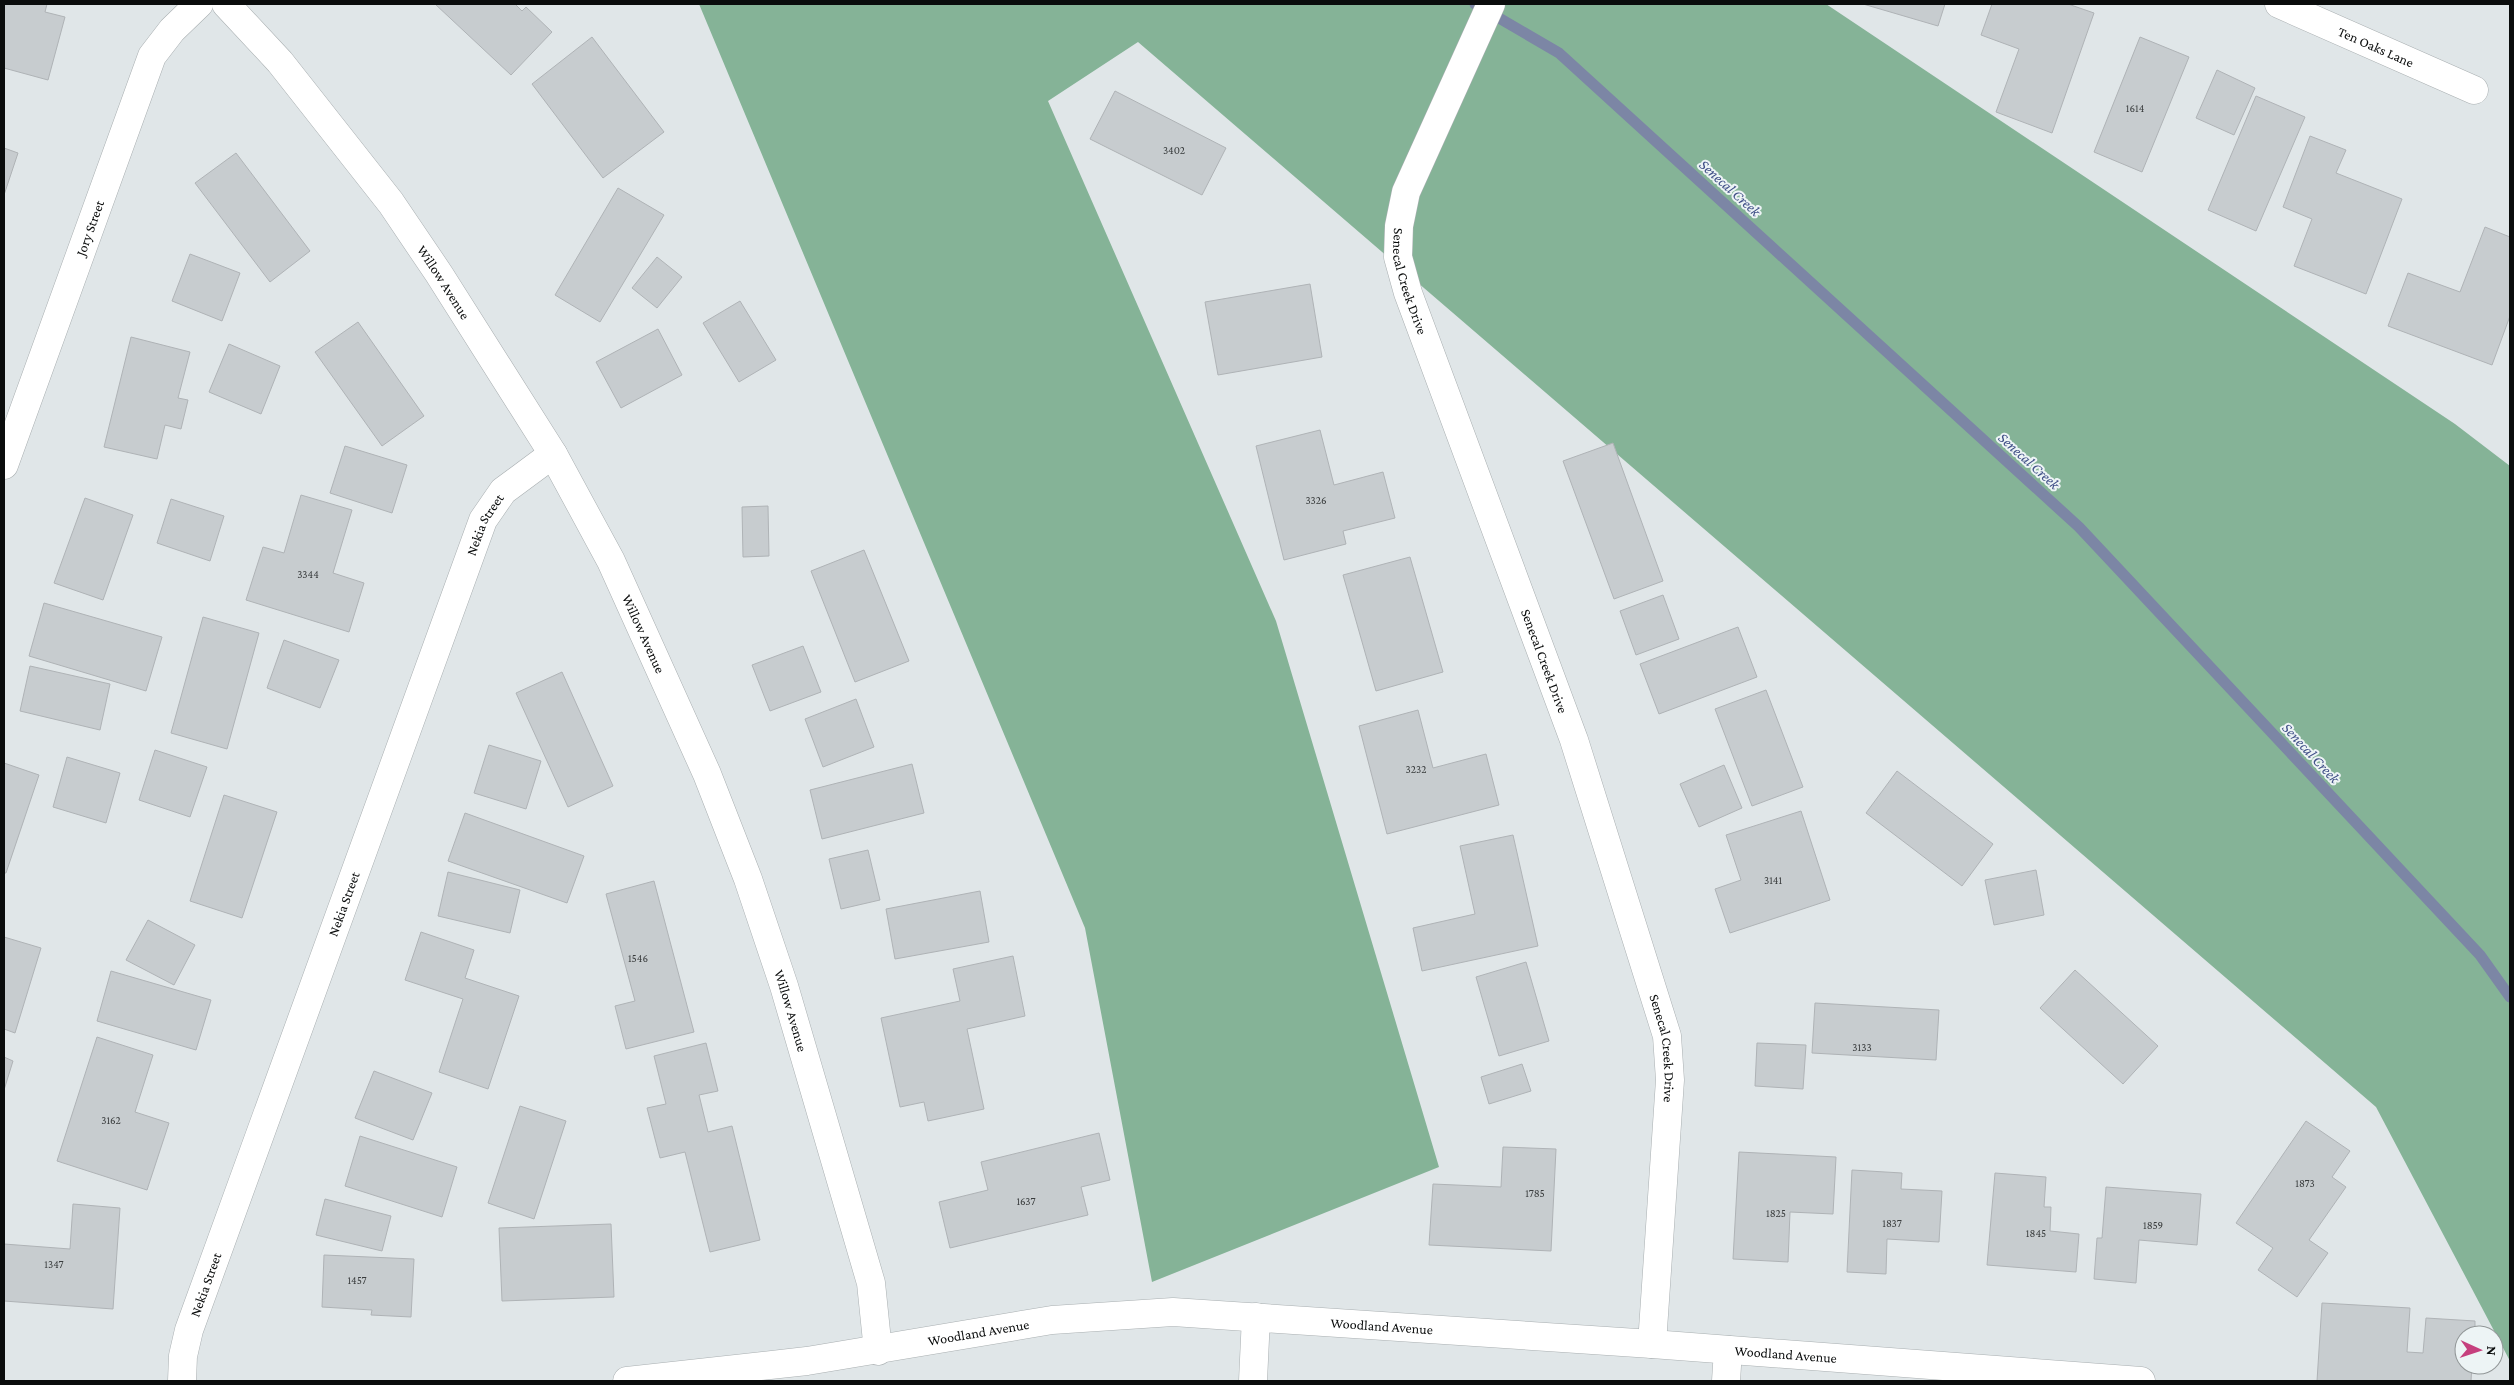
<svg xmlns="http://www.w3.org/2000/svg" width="2514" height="1385" font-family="'Crimson Pro',serif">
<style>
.forest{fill:#85b397}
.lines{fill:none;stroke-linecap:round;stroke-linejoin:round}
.stream{stroke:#7c86a5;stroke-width:11}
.building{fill:#c7cccf;stroke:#afb3b6}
.minor-casing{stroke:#a9afb1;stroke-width:29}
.minor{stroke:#fff;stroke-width:28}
.labels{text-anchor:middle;stroke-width:4;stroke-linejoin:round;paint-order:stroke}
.number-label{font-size:11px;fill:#393c3d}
.street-label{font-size:14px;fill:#0a0c0c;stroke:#edf4f5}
.water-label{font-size:15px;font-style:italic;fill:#404f87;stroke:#edf4f5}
</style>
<rect width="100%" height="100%" fill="#e0e6e8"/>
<path class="forest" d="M699,4H1826L2455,424L2510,466V1361L2376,1107L1138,42L1048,101L1276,621L1439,1167L1152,1282L1085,928Z"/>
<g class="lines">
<path class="stream" d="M1475,4L1559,53L2079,527L2480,955L2510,997"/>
</g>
<path class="building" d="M4,4H47L45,12L65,17L48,80L4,68Z
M435,4H515L522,11L526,7L552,32L511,75Z
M1863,4H1945L1938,26Z
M1992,4H2068L2094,13L2052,133L1996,112L2019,49L1981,35Z
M592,37L664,132L603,178L532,84Z
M2140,37L2189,57L2142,172L2094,152Z
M2217,70L2255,88L2234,135L2196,118Z
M1115,91L1226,148L1202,195L1090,139Z
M2256,96L2305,117L2256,231L2208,210Z
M2310,136L2346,150L2336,173L2402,199L2366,294L2294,266L2312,219L2283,207Z
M4,148L18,153L4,195Z
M236,153L310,251L270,282L195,183Z
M618,188L664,215L600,322L555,295Z
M2485,227L2510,237V316L2492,365L2388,326L2408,273L2460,292Z
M190,254L240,273L222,321L172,301Z
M657,257L682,277L657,308L632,288Z
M1310,284L1322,357L1218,375L1205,302Z
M740,301L776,360L739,382L703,323Z
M358,322L424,416L382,446L315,352Z
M658,329L682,375L621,408L596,362Z
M131,337L190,352L178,398L188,400L181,429L165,425L157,459L104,447Z
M229,344L280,366L261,414L209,392Z
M1320,430L1334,485L1383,472L1395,518L1343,531L1346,544L1284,560L1256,446Z
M1613,443L1663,581L1614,599L1563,461Z
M345,446L407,465L392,513L330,493Z
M301,495L352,510L333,573L364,583L349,632L246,600L263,547L284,553Z
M85,498L133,515L103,600L54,583Z
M171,499L224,516L210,561L157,543Z
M768,506L769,556L743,557L742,507Z
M864,550L909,661L855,682L811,571Z
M1410,557L1443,672L1376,691L1343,575Z
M1663,595L1679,639L1636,655L1620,611Z
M44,603L162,637L146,691L29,656Z
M203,617L259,633L227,749L171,733Z
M1738,627L1757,677L1659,714L1640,664Z
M284,640L339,660L320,708L267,688Z
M803,646L821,692L770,711L752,665Z
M30,666L110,684L100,730L20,711Z
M562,672L613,786L568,807L516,693Z
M1766,690L1803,787L1752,806L1715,709Z
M856,699L874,747L823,767L805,719Z
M1418,710L1433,768L1486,754L1499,805L1387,834L1359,726Z
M489,745L541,761L526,809L474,793Z
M155,750L207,767L190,817L139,800Z
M67,757L120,773L106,823L53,807Z
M4,763L39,775L6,873H4Z
M912,764L924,813L822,839L810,790Z
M1724,765L1742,808L1699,827L1680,784Z
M1897,771L1993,844L1962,886L1866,813Z
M224,795L277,812L242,918L190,901Z
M1801,811L1830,900L1730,933L1715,889L1741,880L1726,835Z
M465,813L584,856L567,903L448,861Z
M1513,835L1538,946L1422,971L1413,928L1475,914L1460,846Z
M868,850L880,900L841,909L829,859Z
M2036,870L2044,915L1994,925L1985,880Z
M448,872L520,890L510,933L438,916Z
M654,881L694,1032L626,1049L615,1006L635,1001L606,894Z
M980,891L989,942L895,959L886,909Z
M148,920L195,945L174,985L126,960Z
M421,932L474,950L465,978L519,996L488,1089L439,1072L463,999L405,980Z
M4,937L41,948L15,1033L4,1029Z
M1013,956L1025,1016L967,1029L984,1109L928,1121L924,1102L900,1107L881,1018L960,1001L953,969Z
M1526,962L1549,1041L1499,1056L1476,977Z
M2075,970L2158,1046L2123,1084L2040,1008Z
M111,971L211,1000L196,1050L97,1021Z
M1815,1003L1939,1010L1936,1060L1812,1053Z
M97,1037L153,1055L135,1112L169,1123L147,1190L57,1161Z
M706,1043L718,1091L699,1095L708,1132L732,1126L760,1240L710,1252L685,1152L660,1158L647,1108L666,1104L654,1056Z
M1757,1043L1806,1045L1803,1089L1755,1086Z
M4,1057L13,1061L4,1090Z
M1522,1064L1531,1091L1489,1104L1481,1077Z
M374,1071L432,1093L413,1140L355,1118Z
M520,1106L566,1121L534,1219L488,1203Z
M2306,1121L2350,1151L2332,1177L2346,1187L2309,1240L2328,1253L2297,1297L2258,1270L2273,1248L2236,1223Z
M1099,1133L1110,1180L1081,1187L1088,1215L950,1248L939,1202L988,1190L981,1162Z
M360,1136L457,1167L442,1217L345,1186Z
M1503,1147L1556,1149L1551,1251L1429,1245L1433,1184L1501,1187Z
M1739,1152L1836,1157L1833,1214L1790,1212L1788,1262L1733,1259Z
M1852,1170L1902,1173L1901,1189L1942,1191L1939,1242L1887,1239L1886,1274L1847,1272Z
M1995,1173L2046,1177L2044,1207H2051L2050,1231L2079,1234L2076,1272L1987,1265Z
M2106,1187L2201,1194L2197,1245L2139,1240L2136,1283L2094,1279L2097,1238H2102Z
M325,1199L391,1216L382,1251L316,1235Z
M73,1204L120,1208L113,1309L4,1301V1244L70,1249Z
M611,1224L614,1297L502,1301L499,1228Z
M324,1255L414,1259L411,1317L371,1315L372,1310L322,1307Z
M2322,1303L2410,1308L2407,1352L2423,1353L2426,1318L2475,1321V1335H2464V1365H2472L2471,1381H2317Z"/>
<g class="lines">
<defs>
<g id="minor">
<path id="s1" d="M226,4L280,62L391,203L439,274L553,454L611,561L707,774L748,879L784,986L871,1283L878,1351"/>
<path id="s2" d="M1491,4L1406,192L1399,226L1398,257L1408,293L1574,740L1667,1036L1670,1080L1652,1344"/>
<path id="s3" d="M2279,4L2474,90"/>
<path id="s4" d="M4,465L152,56L172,30L199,4"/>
<path id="s5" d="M182,1381L183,1356L189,1330L483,520L503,491L553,454"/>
<path id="s6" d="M627,1381L807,1361L1052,1320L1173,1312L1652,1344L2141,1381"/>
<path d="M1253,1381L1256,1317"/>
<path d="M1726,1381L1728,1350"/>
</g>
</defs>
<use href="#minor" class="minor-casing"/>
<use href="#minor" class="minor"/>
</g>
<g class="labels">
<g class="number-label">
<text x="2135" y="112">1614</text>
<text x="1174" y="154">3402</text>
<text x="1316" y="504">3326</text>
<text x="308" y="578">3344</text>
<text x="1416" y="773">3232</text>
<text x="1773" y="884">3141</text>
<text x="638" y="962">1546</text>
<text x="1862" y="1051">3133</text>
<text x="111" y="1124">3162</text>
<text x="2305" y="1187">1873</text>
<text x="1535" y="1197">1785</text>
<text x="1026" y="1205">1637</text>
<text x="1776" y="1217">1825</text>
<text x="1892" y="1227">1837</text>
<text x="2153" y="1229">1859</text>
<text x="2036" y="1237">1845</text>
<text x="54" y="1268">1347</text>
<text x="357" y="1284">1457</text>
</g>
<g class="street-label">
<text dy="5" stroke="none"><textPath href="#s3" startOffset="106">Ten Oaks Lane</textPath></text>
<text dy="5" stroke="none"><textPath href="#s4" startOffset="252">Jory Street</textPath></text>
<text dy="5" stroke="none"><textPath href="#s2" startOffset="298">Senecal Creek Drive</textPath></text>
<text dy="5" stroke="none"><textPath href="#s1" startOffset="354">Willow Avenue</textPath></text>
<text dy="5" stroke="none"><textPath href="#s5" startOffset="910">Nekia Street</textPath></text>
<text dy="5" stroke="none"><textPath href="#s1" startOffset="759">Willow Avenue</textPath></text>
<text dy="5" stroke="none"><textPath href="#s2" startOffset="702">Senecal Creek Drive</textPath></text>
<text dy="5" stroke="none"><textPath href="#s5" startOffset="505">Nekia Street</textPath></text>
<text dy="5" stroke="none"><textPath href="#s1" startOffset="1164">Willow Avenue</textPath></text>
<text dy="5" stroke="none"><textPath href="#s2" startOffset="1108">Senecal Creek Drive</textPath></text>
<text dy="5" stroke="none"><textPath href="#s5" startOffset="100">Nekia Street</textPath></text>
<text dy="5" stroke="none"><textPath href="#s6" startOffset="760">Woodland Avenue</textPath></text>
<text dy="5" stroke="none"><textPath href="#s6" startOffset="355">Woodland Avenue</textPath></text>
<text dy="5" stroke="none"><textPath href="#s6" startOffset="1165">Woodland Avenue</textPath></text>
</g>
<g class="water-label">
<text transform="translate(1730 188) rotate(42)" y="5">Senecal Creek</text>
<text transform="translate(2029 461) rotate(42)" y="5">Senecal Creek</text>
<text transform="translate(2311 753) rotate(47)" y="5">Senecal Creek</text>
</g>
</g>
<rect width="2514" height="1385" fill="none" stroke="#0a0c0c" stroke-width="10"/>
<g transform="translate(2479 1350) rotate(93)"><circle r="24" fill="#edf4f5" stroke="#929798"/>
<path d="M0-4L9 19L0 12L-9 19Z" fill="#c63f7d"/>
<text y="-8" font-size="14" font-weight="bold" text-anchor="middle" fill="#0a0c0c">N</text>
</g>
</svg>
